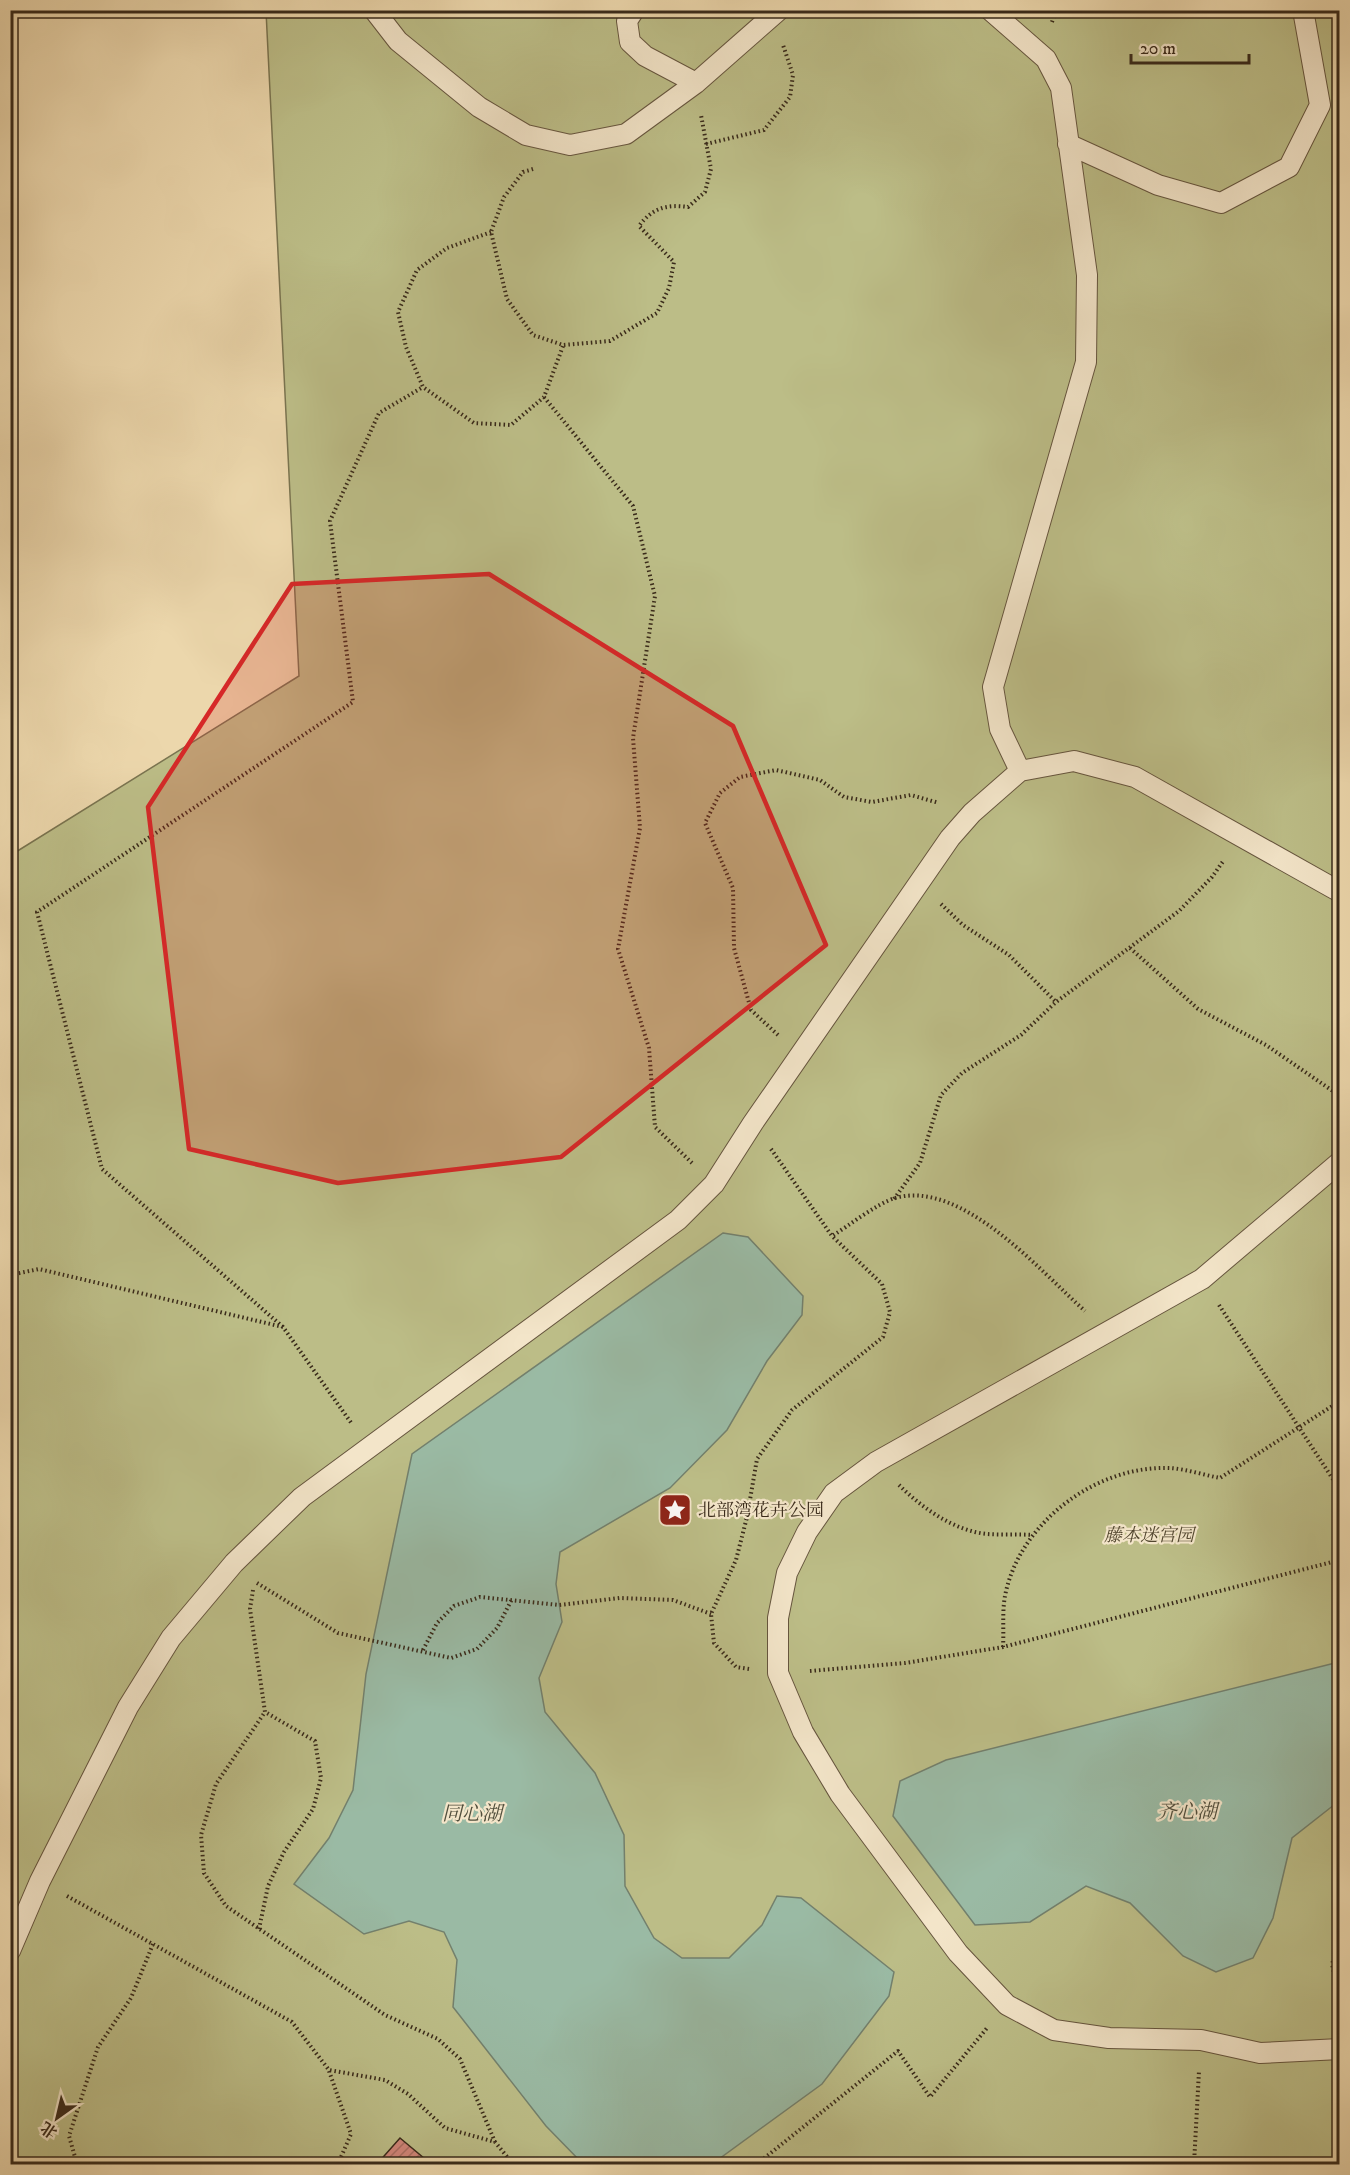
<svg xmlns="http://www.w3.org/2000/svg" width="1350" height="2175" font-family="'IM FELL DW Pica','Noto Serif SC',serif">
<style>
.green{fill:#bcbd87;stroke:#7a7450;stroke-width:1.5}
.water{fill:#9abaa4;stroke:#73806d;stroke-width:1.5}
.building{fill:url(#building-hatch);stroke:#392a1a;stroke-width:1.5}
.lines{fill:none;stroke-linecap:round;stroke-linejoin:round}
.lane-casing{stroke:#66553e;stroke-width:22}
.path{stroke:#392a1a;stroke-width:4;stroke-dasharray:1.5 3;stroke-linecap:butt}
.lane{stroke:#f3e5c9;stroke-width:20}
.marked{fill:#d62828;fill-opacity:0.2;stroke:#d62828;stroke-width:4.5;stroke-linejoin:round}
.labels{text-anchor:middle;stroke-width:4.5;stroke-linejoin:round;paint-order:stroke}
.poi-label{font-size:18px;fill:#392a1a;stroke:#f3e5c9;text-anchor:start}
.park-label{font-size:18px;font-style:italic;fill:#534730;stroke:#f3e5c9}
.water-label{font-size:20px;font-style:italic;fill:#514e3c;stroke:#f3e5c9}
</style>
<defs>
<pattern id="building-hatch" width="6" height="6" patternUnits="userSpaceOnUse" patternTransform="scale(1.5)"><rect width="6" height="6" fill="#d1867a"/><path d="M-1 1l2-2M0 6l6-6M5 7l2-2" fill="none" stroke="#ab6e63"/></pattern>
</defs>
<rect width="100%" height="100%" fill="#ecd7ac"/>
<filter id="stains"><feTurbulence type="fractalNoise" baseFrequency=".00333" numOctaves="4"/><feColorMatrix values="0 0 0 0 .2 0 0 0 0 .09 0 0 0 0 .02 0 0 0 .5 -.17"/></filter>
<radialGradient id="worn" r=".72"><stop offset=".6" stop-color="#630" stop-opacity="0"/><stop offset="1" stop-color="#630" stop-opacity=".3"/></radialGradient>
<path class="green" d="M266,11H1339V2164H11V855L299,676Z"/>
<path class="water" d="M723,1233L748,1237L803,1296L802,1315L767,1361L727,1430L670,1488L560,1552L556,1584L562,1622L539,1678L545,1712L595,1773L624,1835L625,1886L654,1938L682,1958H729L762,1925L777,1896L801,1898L894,1972L889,1996L822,2084L712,2164H583L546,2126L453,2007L457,1960L444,1932L409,1921L364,1934L294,1884L329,1838L353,1790L366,1674L412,1454Z
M1339,1662V1801L1292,1838L1273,1918L1253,1958L1216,1972L1183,1956L1130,1903L1086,1886L1030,1922L975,1925L893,1816L900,1781L946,1760Z"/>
<path class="building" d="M400,2138L431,2164H377Z"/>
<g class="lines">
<defs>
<path id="lane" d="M374,10L398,41L479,107L526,135L570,145L626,134L696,83L779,10
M634,10L627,21L630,42L645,56L696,83
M990,10L1046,59L1061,88L1087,275L1086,362L993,687L1000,729L1020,771
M1068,144L1158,185L1221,203L1289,167L1320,105L1303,10
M1340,1162L1202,1279L876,1462L834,1493L807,1532L787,1573L778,1618V1673L803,1732L840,1794L958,1953L1007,2005L1054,2030L1109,2038L1201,2040L1260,2053L1340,2049
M10,1951L40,1881L128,1707L171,1638L234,1563L302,1497L678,1220L714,1184L753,1123L950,838L972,813L1020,771L1074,761L1135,777L1340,892"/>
</defs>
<use href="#lane" class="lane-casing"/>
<path class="path" d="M1052,22L1056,10
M706,144L764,130L790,97L793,75L783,45
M533,169L523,172L504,197L491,232L507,299L533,335L563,345L610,341L657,313L669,288L674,262L639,226C652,208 667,204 688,207L705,192L711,169L701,115
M491,232L447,248L417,270L398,312L406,347L423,387L474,423L511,425L544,397L563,346
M544,397L633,506L655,596L633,738L640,828L618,949L649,1048L655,1127L692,1163
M941,904L963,925L1009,955L1056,1002
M1130,948L1198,1009L1266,1045L1340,1096
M778,1035L751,1010L734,948L733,888L705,823L720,793L740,777L776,770L820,780L844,797L872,802L911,795L939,803
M771,1149L832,1236C850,1225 876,1204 895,1198C962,1179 1040,1271 1085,1311
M894,1199L920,1163L941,1095L962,1073L1021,1035L1056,1002L1179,911L1212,877L1224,860
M10,1275L39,1269L283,1327L352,1424
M1219,1305L1340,1490
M283,1327L102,1169L37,912L353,702L330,521L379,413L423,387
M899,1485C921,1507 954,1531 987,1534C1002,1535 1018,1534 1033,1535
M257,1583L338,1633L451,1658L477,1649L497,1628L512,1599
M253,1590L250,1609L265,1712L216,1784L201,1835L204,1873L226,1906L385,2015L438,2039L460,2059L495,2142
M1003,1647C1004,1630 1002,1612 1005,1596C1019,1523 1096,1465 1170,1468C1186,1469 1204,1475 1220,1478L1340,1401
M423,1650L437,1623L454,1606L480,1597L559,1605L620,1598L673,1600L711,1614
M749,1669L736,1667L714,1643L711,1614L736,1560L747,1517L757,1459L792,1410L883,1337L890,1312L882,1284L832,1236
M810,1671L905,1663L1003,1647L1340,1560
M67,1896L292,2022L329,2070L385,2080L408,2094L445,2128L495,2142L513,2164
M259,1929L268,1886L284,1852L313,1809L321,1778L315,1741L265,1712
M1340,1940L1332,1964L1340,2000
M329,2071L351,2134L338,2164
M77,2164L69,2136L98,2047L131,1998L153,1944
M757,2164L898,2051L930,2097L987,2028
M1194,2164L1199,2071
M1333,2164L1340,2157"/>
<use href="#lane" class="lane"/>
</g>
<path class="marked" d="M489,574L733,726L826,945L561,1157L338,1183L189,1149L148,807L292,584Z"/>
<defs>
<symbol id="sight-square" viewBox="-11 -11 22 22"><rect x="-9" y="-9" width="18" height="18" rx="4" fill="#8f2418" stroke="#f3e5c9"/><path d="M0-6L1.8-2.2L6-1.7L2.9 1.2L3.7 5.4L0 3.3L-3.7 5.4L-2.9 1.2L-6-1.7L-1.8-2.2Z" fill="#fff"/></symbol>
</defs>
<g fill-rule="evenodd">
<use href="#sight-square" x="656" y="1491" width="38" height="38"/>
</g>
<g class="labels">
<g class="poi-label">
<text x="698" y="1516">北部湾花卉公园</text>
</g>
<g class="park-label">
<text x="1149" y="1541">藤本迷宫园</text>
</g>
<g class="water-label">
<text x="1187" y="1818">齐心湖</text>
<text x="472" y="1820">同心湖</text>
</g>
</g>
<rect width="1350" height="2175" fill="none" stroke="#ecd7ac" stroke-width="36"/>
<rect x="12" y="12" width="1326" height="2151" fill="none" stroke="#392a1a" stroke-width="3"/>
<rect x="18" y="18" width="1314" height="2139" fill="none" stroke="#392a1a" stroke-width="1.5"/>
<g transform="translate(57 2118) rotate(214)" stroke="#f3e5c9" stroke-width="4.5" paint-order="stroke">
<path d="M0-4.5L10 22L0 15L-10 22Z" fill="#392a1a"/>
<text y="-9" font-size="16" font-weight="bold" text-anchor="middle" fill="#392a1a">北</text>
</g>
<path d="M1131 54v9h118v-9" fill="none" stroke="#392a1a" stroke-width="3"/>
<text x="1140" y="54" font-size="18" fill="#392a1a" stroke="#f3e5c9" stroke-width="4.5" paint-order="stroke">20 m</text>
<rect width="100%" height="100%" filter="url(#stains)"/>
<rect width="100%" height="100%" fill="url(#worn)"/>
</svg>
